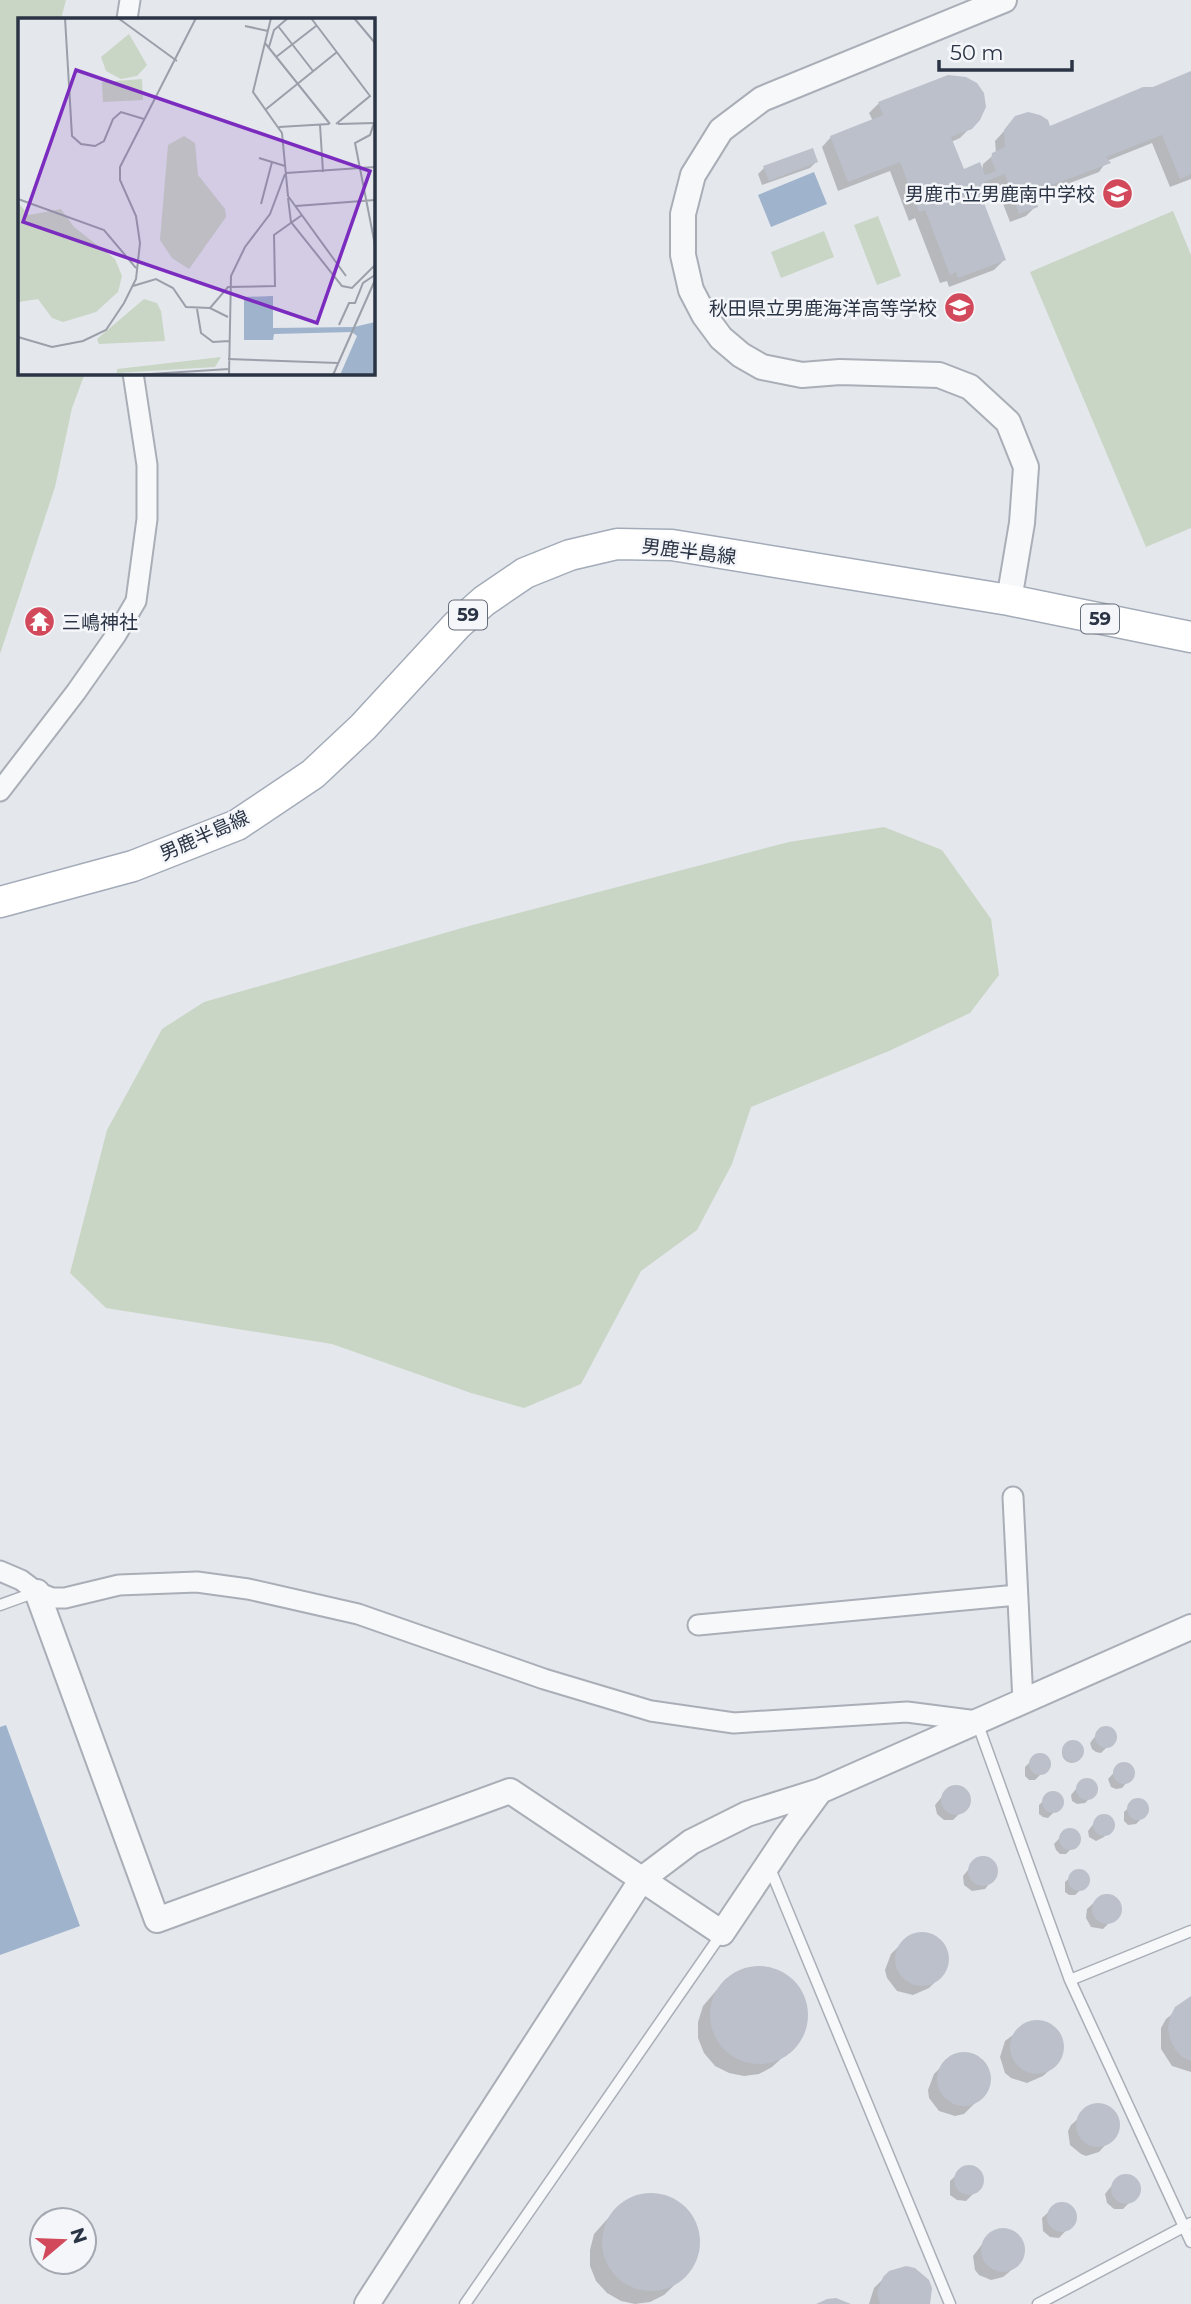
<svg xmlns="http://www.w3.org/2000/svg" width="1191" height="2304" font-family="Montserrat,'Noto Sans JP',sans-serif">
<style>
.green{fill:#c9d6c5}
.water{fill:#9fb4cc}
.shadow{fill:#0003}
.building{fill:#bbc0ca}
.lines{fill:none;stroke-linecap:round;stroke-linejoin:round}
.service-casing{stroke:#a9aeb7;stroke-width:13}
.minor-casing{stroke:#a9aeb7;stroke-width:23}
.tertiary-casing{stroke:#a9aeb7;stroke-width:28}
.primary-casing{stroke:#a3abb8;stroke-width:33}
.service{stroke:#f7f8fa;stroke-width:10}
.minor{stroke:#f7f8fa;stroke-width:19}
.tertiary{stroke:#f7f8fa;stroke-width:24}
.primary{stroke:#fff;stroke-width:30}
.labels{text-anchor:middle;stroke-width:5;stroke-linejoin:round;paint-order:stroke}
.shield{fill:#f4f6f9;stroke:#676e7b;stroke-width:2}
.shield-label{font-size:18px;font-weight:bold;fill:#2b3445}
.poi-label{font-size:19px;fill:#2b3445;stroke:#f4f6f9;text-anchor:end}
.street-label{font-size:19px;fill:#2b3445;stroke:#f4f6f9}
.inset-road{fill:none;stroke:#9a9fa9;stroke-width:2}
.view{fill:#7b2cbf;fill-opacity:0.15;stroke:#7b2cbf;stroke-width:3.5}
.inset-edge{fill:none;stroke:#2b3445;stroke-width:3.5}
</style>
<rect width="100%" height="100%" fill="#e4e7ec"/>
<path class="green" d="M0,0H66L61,19H19V373H85L72,408L55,487L0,654Z
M1173,211L1191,255V528L1146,547L1030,272Z
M878,216L901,276L877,285L854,225Z
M824,231L834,257L781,278L771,252Z
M884,827L942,850L991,919L999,975L970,1013L889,1051L751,1107L732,1164L697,1230L641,1271L581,1384L524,1408L471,1393L332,1344L106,1308L70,1273L107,1130L162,1029L204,1002L469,926L789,842Z"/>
<path class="water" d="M814,172L827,204L771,227L758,195Z
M6,1725L80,1926L0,1955V1727Z"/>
<path class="shadow" d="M1191,73V179L1170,187L1152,143L1107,161L1099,172L1033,197L1036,206L1026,216L1010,222L995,183L984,187L987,195L981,200L1004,260L994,270L949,287L947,281L940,283L915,218L909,221L890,171L838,191L822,147L831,137L873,121L869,113L879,103L979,119L960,138L951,142L963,171L982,172L983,164L996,153L995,141L1016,118L1049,128Z
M816,162L810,168L762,185L758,174L764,168Z
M1109,1729L1114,1732V1740L1101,1753L1096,1752L1092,1749L1090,1743L1100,1730Z
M1062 1753a10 10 0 1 1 20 0a10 10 0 1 1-20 0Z
M1036,1756H1042L1047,1759L1048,1767L1035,1780H1029L1025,1776V1767Z
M1121,1765L1131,1768L1132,1776L1122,1788L1116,1789L1111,1787L1108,1779Z
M1090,1781L1096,1787V1792L1085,1803L1077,1804L1072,1801L1071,1795L1081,1783Z
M950,1787H960L969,1796V1804L953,1820H944L937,1814L935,1805Z
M1050,1794L1060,1797L1061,1805L1048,1818L1043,1817L1039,1814V1805Z
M1135,1801H1141L1146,1804L1147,1813L1136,1824L1128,1825L1124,1821V1812Z
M1103,1816L1111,1820L1112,1825L1104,1837L1096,1841L1089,1837L1088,1831L1097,1819Z
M1067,1830H1073L1079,1836V1841L1066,1854H1060L1056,1850L1054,1844Z
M978,1858H987L994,1862L996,1875L985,1889L972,1891L964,1885L963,1876Z
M1082,1871L1087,1874L1088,1883L1075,1895H1069L1065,1892V1882L1076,1872Z
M1110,1895L1118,1900L1119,1913L1103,1929L1091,1927L1086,1918L1087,1909L1101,1896Z
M923,1933L931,1935L944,1946L947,1963L939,1978L929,1988L913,1995L897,1991L887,1978L885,1970L891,1954L907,1938Z
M756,1967L772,1969L786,1976L797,1986L804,2000L806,2014L804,2029L797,2043L783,2057L772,2067L759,2074L744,2076L729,2073L715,2066L704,2053L698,2038V2022L703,2006L726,1979L740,1971Z
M1191,1999V2072L1172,2066L1161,2049V2028L1166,2019Z
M1038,2021L1053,2027L1059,2034L1062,2051L1054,2066L1043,2076L1027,2083L1011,2078L1005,2073L1000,2057L1005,2041L1030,2022Z
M966,2053L981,2060L990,2075L987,2091L964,2114L955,2116L939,2111L929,2098L928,2090L934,2074L950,2058Z
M1092,2106H1105L1115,2114L1118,2126L1117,2132L1099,2152L1086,2156L1081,2154L1070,2145L1068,2131L1071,2125Z
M973,2167L980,2172L982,2185L966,2201L957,2200L950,2195V2181L964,2168Z
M1130,2175L1137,2180L1139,2193L1123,2209H1114L1107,2203L1105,2194L1117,2179Z
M648,2195L664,2197L678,2204L688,2214L696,2227L698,2242L696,2257L689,2271L664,2295L650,2302L635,2304L621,2301L607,2293L596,2281L590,2266V2250L594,2234L618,2207L632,2198Z
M1066,2204L1073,2209L1075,2221L1059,2238L1050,2237L1043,2231L1042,2218L1056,2205Z
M1003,2230L1016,2234L1020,2239L1023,2251L1018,2263L1008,2273L1003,2277L991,2280L979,2275L975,2270L973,2256L990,2234Z
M884,2278L927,2304H869L874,2288Z"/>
<path class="building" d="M1191,71V174L1180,179L1162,135L1106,157L1111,163L1033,192L1038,207L1019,214L1005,174L984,182L989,195L982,198L1006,260L958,278L956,272L950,275L925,210L919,212L900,162L848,182L830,136L883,115L878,102L948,75L966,77L977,83L984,93L986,107L980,120L972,129L951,137L964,169L980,162L985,175L996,171L991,160L992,153L1005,147L1004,130L1015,116L1028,112L1040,115L1048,120L1050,126L1143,87H1153Z
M813,148L818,162L769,181L763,166Z
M1095 1737a11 11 0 1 1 22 0a11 11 0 1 1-22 0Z
M1062 1751a11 11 0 1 1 22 0a11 11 0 1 1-22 0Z
M1029 1764a11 11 0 1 1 22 0a11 11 0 1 1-22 0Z
M1113 1773a11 11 0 1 1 22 0a11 11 0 1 1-22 0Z
M1076 1789a11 11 0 1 1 22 0a11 11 0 1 1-22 0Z
M941 1800a15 15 0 1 1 30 0a15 15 0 1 1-30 0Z
M1042 1802a11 11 0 1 1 22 0a11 11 0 1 1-22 0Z
M1127 1809a11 11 0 1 1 22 0a11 11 0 1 1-22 0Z
M1093 1825a11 11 0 1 1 22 0a11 11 0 1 1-22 0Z
M1059 1839a11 11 0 1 1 22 0a11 11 0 1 1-22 0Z
M968 1871a15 15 0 1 1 30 0a15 15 0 1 1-30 0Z
M1068 1880a11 11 0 1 1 22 0a11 11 0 1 1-22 0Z
M1092 1909a15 15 0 1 1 30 0a15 15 0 1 1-30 0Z
M895 1959a27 27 0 1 1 54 0a27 27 0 1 1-54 0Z
M710 2015a49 49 0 1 1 98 0a49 49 0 1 1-98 0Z
M1191,1996V2061L1182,2057L1175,2049L1170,2039L1168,2028L1170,2017L1175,2007Z
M1010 2047a27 27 0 1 1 54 0a27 27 0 1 1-54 0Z
M937 2079a27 27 0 1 1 54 0a27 27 0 1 1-54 0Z
M1076 2125a22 22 0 1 1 44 0a22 22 0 1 1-44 0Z
M954 2180a15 15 0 1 1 30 0a15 15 0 1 1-30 0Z
M1111 2189a15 15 0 1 1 30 0a15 15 0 1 1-30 0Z
M602 2242a49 49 0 1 1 98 0a49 49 0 1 1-98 0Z
M1047 2217a15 15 0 1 1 30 0a15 15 0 1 1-30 0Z
M981 2250a22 22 0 1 1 44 0a22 22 0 1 1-44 0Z
M906,2266L915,2268L929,2280L932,2288L930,2304H880L877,2293L883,2277L889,2271Z
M836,2298L851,2304H816L827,2299Z"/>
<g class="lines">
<defs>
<path id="service" d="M0,1605L36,1592
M977,1722L1070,1980L1191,2242
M769,1866L950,2304
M1070,1980L1191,1931
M465,2304L722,1933
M1038,2304L1191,2223"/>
<path id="minor" d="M127,19L130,0
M0,791L76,692L116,635L136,601L147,519V465L133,373
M1013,1497L1023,1702
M0,1571L21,1580L37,1592L52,1598H65L119,1585L197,1582L248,1589L358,1614L544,1679L651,1711L734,1723L907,1712L977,1721
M698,1625L1017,1595"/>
<path id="tertiary" d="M1004,0L762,99L721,130L693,175L683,214V255L691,290L704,315L721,338L741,355L762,367L802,375L840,372L939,375L970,387L1008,422L1026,467L1022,523L1009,600
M37,1592L157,1920L510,1791L722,1933L787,1836L820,1791L1191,1627
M367,2304L642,1879L691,1842L747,1814L820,1791"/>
<path id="primary" d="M0,902L133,866L237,825L313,774L363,727L457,625L484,601L525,573L570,555L617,544L672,545L1009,600L1191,637"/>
</defs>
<use href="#service" class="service-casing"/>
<use href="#minor" class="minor-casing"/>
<use href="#tertiary" class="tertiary-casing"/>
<use href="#primary" class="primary-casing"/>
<use href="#service" class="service"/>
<use href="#minor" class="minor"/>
<use href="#tertiary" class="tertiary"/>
<use href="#primary" class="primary"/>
</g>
<defs>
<symbol id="school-disc" viewBox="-11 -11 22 22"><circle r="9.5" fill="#d1495b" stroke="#f4f6f9"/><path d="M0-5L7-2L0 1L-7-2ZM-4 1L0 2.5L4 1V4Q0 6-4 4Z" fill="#fff"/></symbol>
<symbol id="temple-disc" viewBox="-11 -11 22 22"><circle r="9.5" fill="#d1495b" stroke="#f4f6f9"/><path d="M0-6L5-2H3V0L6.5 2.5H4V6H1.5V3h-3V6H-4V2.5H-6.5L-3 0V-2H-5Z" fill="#fff"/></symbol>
</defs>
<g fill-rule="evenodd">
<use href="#school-disc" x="1100" y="176" width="35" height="35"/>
<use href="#school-disc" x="942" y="290" width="35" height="35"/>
<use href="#temple-disc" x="22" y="604" width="35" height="35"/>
</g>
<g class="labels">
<g class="shield">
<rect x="449" y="600.5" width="38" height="29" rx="5"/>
<rect x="1081" y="604.5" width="38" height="29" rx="5"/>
</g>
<g class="shield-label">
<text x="468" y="621">59</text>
<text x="1100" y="625">59</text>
</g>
<g class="poi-label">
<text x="1095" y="201">男鹿市立男鹿南中学校</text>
<text x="937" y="315">秋田県立男鹿海洋高等学校</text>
<text x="62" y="629" text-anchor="start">三嶋神社</text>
</g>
<g class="street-label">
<text transform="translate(689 551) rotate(7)" y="7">男鹿半島線</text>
<text transform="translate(204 835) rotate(-24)" y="7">男鹿半島線</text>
</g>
</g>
<g transform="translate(18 18)">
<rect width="357" height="357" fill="#e4e7ec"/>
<path d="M111,16L129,47L119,58L103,61L88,53L83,39ZM124,61L125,82L85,84L84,64ZM166,118L177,125L180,157L207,191L208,199L171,251L154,240L142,222L150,127ZM0,185L11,197L43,191L56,209L97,241L104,258L100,274L78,294L45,304L34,300L20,281L1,284ZM126,281L139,285L143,293L147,323L81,326L79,321ZM203,339L197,349L99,355V351Z" fill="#c9d6c5"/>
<path d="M255,278V310L336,309L357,304V357H322L339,318L334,314L256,316L255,322H226V279Z" fill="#9fb4cc"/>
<path class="inset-road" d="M47,0L54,118L63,126L77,128L86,123L95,101L103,94L126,101M100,0L159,43M253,0L235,74L264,115L270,178L328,258M293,0L352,78L318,106M336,0L357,25M227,8L250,13M260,8L295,53M247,25L312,106M251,29L256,12L270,0M258,39L298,8M247,92L319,34M356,105L352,117L337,125L357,227M320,106L357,105M302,107L305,154M261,109L311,106M241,140L267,148M268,155L357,149M270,180L273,204L324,268L334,270L357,247M0,181L86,212L118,250M243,186L254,144M278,188L357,182M115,268L138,261L155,270L168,289L192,290L210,299M192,290L210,269L257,268L256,217L284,197M179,291L183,315L195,324L211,323M321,307L331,285H337L345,265L357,257M0,319L34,329L65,323L88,312L106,285L118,261L122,225L118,198L102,162V149L178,0M210,341L320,345M116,357L211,351M211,357L213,258L227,229L252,196L267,156M315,357L357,262"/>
<path class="view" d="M58,52L352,153L299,305L5,204Z"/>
<rect width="357" height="357" class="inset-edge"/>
</g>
<g transform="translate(63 2241) rotate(71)"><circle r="33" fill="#f4f6f9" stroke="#a4a8b1" stroke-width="2"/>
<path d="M0-5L12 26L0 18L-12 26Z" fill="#d1495b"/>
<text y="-10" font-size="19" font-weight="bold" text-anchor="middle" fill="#2b3445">N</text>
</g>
<path d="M939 60v10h133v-10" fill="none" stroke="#2b3445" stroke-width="3.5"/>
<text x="950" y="60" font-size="21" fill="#2b3445" stroke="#f4f6f9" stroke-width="5" paint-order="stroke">50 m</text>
</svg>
